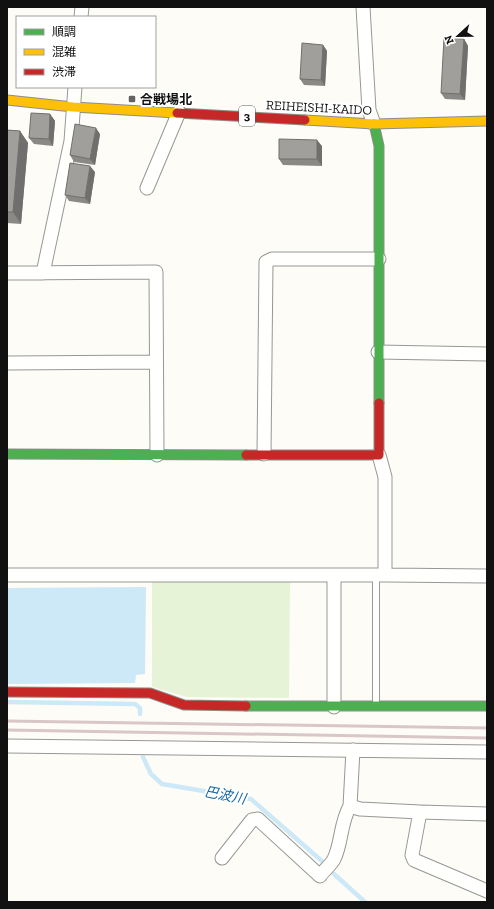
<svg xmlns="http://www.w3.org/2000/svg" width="494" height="909" font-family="'Zilla Slab','Noto Sans JP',serif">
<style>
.green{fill:#e7f3d7}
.water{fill:#cde8f7}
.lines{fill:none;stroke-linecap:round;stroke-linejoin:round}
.stream{stroke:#cde8f7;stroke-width:4.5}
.lane-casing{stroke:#979795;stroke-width:8}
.street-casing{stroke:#979795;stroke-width:15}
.fast-casing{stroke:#8e8d8b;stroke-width:11}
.slow-casing{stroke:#8e8d8b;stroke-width:11}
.jam-casing{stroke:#8e8d8b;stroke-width:11}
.lane{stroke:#fffffe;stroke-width:6}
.street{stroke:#fffffe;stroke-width:13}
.fast{stroke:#4caf50;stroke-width:9}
.slow{stroke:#ffc107;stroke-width:9}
.jam{stroke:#c62828;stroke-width:9}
.rail{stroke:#d9c6c7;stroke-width:3}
.wall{fill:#8a8986}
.shaded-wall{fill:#716f6d}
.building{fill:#a19f9c;stroke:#716f6d}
.poi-dot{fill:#646362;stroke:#fff;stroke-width:1.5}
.labels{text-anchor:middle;stroke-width:4;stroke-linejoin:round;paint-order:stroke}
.shield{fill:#fff;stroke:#585858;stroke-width:1}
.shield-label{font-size:12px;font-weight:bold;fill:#111}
.poi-label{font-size:13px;font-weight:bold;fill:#111;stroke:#fff;text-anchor:start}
.street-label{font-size:13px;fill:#111;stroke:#fff}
.water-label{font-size:14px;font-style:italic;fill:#1768a6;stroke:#fff}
</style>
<rect width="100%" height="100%" fill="#fdfcf7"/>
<path class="green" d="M152,582H290L289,698L187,697L152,687Z"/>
<path class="water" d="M146,587L145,674L136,675L135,683L7,684V588Z"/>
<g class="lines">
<path class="stream" d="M7,702L135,704L140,708V714
M143,757L151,774L162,784L251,799L323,862
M334,874L365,902"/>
<defs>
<path id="lane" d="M376,575V705"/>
<path id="street" d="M363,7L369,110L374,124
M81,17L82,7
M147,188L179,112
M7,273L156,272L157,455
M43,273L71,141L75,87
M378,352L487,354
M7,363L156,362
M264,454L266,262L272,259H379
M379,455L385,477V575
M7,575H385L487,576
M334,707V575
M7,746L487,752
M353,750L350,806L360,809L420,812L487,814
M420,812L412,855L414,860L487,891
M222,858L252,820L258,819L320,876C324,870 331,865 334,859C342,843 340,823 350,806"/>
<path id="fast" d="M374,124L379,146V403
M7,454L246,455
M246,706H487"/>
<path id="slow" d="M7,100L73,107L177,113
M305,120L374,124L487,121"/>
<path id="jam" d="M177,113L305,120
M246,455H379V403
M7,692L150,693L184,705L246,706"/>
</defs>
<use href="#lane" class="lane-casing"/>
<use href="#street" class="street-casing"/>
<use href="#fast" class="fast-casing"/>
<use href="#slow" class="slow-casing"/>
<use href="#jam" class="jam-casing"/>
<use href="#lane" class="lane"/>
<use href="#street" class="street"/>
<use href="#fast" class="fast"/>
<use href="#slow" class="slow"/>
<use href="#jam" class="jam"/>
<path class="rail" d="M7,721L487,728
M7,730L487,738"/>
</g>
<path class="wall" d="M464,39L468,46L465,100L445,99L441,93Z
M323,45L327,51L325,86L304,85L300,79Z
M50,114L55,121L53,146L34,144L29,138Z
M7,130L20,131L28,143L21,224L7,223Z
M100,134L95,165L74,162L70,155Z
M322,146V166L283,165L279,159Z
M95,172L90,204L69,201L65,195Z"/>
<path class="shaded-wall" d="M464,39L468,46L465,100L460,94Z
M323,45L327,51L325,86L321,80Z
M50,114L55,121L53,146L49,139Z
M96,128L100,134L95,165L90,159Z
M20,131L28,143L21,224L13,212Z
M317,140L322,146V166L317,159Z
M90,166L95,172L90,204L85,198Z"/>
<path class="building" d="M444,38L464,39L460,94L441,93Z
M302,43L323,45L321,80L300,79Z
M31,113L50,114L49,139L29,138Z
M75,124L96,128L90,159L70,155Z
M7,130L20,131L13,212H7Z
M279,139L317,140V159H279Z
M70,163L90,166L85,198L65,195Z"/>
<rect class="poi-dot" x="128" y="95" width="8" height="8" rx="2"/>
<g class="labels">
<rect class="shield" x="239" y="106" width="16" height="20" rx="3"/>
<g class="shield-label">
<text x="247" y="120">3</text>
</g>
<g class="poi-label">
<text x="140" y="104">合戦場北</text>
</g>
<g class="street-label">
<text transform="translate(319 107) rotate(3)" y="5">REIHEISHI-KAIDO</text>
</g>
<g class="water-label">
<text transform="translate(225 795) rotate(11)" y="5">巴波川</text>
</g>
</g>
<rect width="494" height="909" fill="none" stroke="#111111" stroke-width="16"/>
<rect x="16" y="16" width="140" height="72" fill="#ffffff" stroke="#a0a0a0"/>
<rect x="24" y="29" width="20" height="6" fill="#4caf50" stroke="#a0a0a0"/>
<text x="52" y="36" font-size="12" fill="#111111">順調</text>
<rect x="24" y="49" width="20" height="6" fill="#ffc107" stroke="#a0a0a0"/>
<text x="52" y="56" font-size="12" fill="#111111">混雑</text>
<rect x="24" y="69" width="20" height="6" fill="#c62828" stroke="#a0a0a0"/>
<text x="52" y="76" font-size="12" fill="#111111">渋滞</text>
<g transform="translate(458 36) rotate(248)" stroke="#ffffff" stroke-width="3" paint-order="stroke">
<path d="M0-3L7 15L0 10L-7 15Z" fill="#111111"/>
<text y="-6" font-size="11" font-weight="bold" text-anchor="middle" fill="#111111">N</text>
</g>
</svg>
